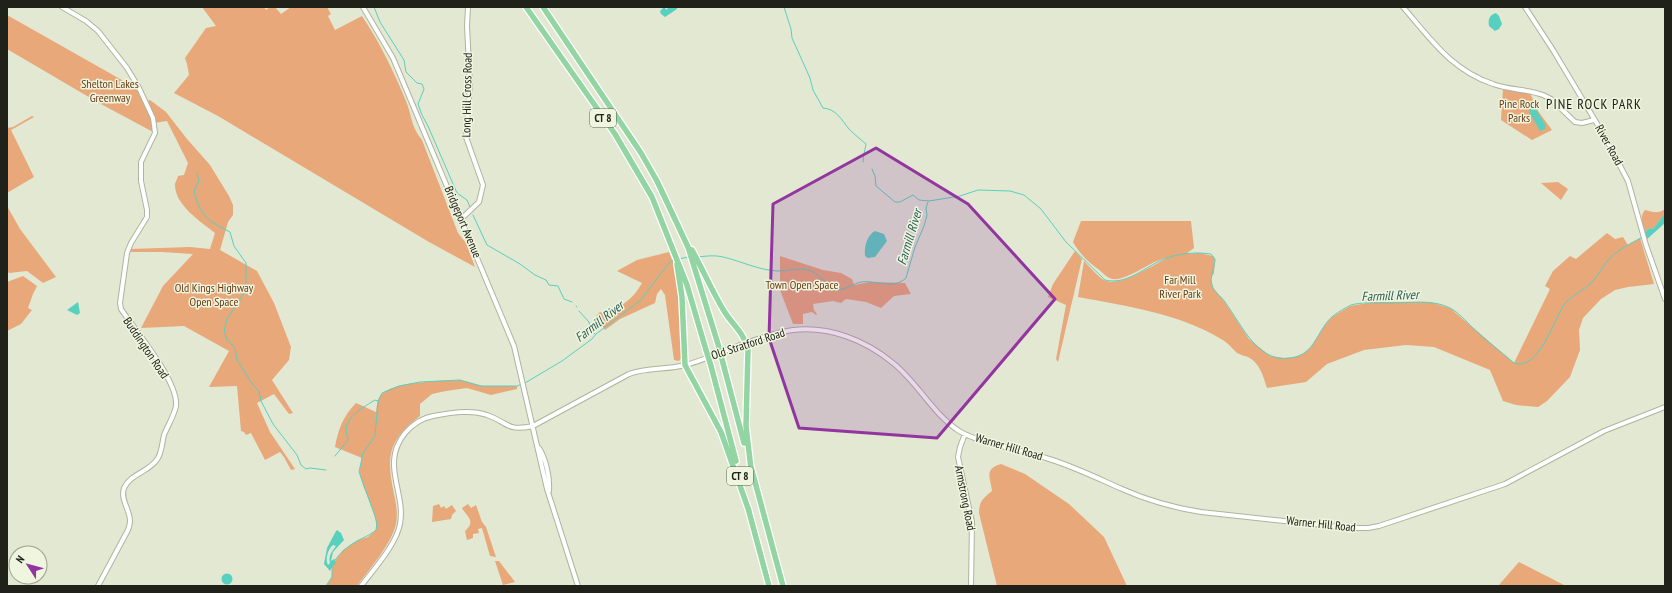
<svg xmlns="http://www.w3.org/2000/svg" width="1672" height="593" font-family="'PT Sans Narrow',sans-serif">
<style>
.green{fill:#e8a879}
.water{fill:#58d0c0;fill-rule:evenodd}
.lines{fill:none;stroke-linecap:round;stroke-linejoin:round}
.stream{stroke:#58d0c0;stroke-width:1}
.secondary-casing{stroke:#aeb49e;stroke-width:6}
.highway-casing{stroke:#fff;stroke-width:8}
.secondary{stroke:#fff;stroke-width:4}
.highway{stroke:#93d4a3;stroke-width:5.5}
.highway-bridge-casing{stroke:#fff;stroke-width:8;stroke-linecap:butt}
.highway-bridge{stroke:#93d4a3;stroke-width:5.5}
.marked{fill:#92359f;fill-opacity:0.2;stroke:#92359f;stroke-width:3;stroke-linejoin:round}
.labels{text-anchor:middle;stroke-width:3;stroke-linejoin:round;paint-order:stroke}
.shield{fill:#eff5df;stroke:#5e6155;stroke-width:1}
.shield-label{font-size:11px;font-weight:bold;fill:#20221a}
.park-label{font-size:12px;fill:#6a3b13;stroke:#eff5df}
.street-label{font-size:12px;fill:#20221a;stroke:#eff5df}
.water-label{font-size:13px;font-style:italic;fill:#285b54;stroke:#eff5df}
.quarter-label{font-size:14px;letter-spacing:1px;fill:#20221a;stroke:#eff5df}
</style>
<rect width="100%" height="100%" fill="#e2e8d2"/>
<path class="green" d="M202,7H264L266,10L270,7H275L281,14L291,7H327L331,14L328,16L335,30L362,16C380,43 394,72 406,101C412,116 411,127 422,140L458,233L466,243L475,267L429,242L218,116L174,93L189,75L187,64L185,58L206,28L216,26Z
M7,15L136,88L150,114L155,133L99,103L7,49Z
M1503,89L1530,93L1538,111L1552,130L1532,140L1501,120Z
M150,100L166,112L187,139L210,165L229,196L233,205V215L228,222L220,250L257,271L274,303L291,347L289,360L272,380L293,413L289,414L274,394L257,403L270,432L295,469L291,470L284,457L280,452L265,460L251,433L246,435L244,432L241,431L237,386L209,387L229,351L184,326L141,328L163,286L193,254L162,252H129L131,249L190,247L210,249L215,233C201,222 175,205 175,185C175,182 178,178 178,176L184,175L188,163L167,121L154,123L147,101Z
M32,116L34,117L11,130L34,177L7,193V128L13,127Z
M1558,182L1568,189L1561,200L1541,183Z
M7,206L20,229L56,277L43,283L27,271L9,273L7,271Z
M1665,209V213L1653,229L1650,228L1644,233C1643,224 1639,217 1645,210C1652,212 1659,214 1665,209Z
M1081,221H1191L1194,248L1186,254L1200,253L1213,256L1215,259L1214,273L1211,278L1213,288L1224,301L1249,339L1270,356L1284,358L1295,357L1303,354L1311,347L1325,325L1332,317L1350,306L1374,302H1430L1450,308L1514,363L1550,289L1545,286L1553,271L1570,256L1576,259L1607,233L1615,239L1623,237L1628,245L1640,238L1654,284L1628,287L1615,290L1601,299L1583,318L1579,330L1580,350L1570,377L1547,401L1538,407L1516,405L1503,401L1490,370L1434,347L1406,345L1364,350L1327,364L1306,382L1267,388C1263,376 1260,363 1248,357C1245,356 1241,355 1237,353C1232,348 1227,342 1221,339C1178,313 1126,306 1078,297L1084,261C1090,267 1097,276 1104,280C1119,288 1153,265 1167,258C1151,260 1128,281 1113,279C1108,279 1102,272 1098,269C1088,262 1079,253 1073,242Z
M1075,251L1082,259L1058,362L1056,359L1066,305L1048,297L1053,284Z
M669,252L676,270L683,356L679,361L674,360L665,295L661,289L657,294L655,303L620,319L605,330L596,316L600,312L605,314C623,304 631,302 642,283L617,271L637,260Z
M780,256L823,270L841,273L852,279L854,285L870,282L905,283L911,294L894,296L881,308L866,302L846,299L841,303L833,301L813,304L814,310L817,314L816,315L812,312L803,314V324H793L780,290Z
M23,276L37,286L33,294L28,308L32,310L21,324L7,331V282Z
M460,380L483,386H517V389L491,395L467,388L446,391L432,394L420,404V416C388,440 386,456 394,494C396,503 398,514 396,524C391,545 370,568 357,586H326L332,577V565L343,550L358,540L368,537L376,530C378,512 363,492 360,474C359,469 361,463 362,458L335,447C338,430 343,416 356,403L376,412C377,406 377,400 381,395C392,381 443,381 460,380Z
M1001,464L1025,474L1069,504L1104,537L1127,586H997L979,513C979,502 983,498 992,491C991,479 983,469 1001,464Z
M439,504L441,508L444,506L446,509L452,505L456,511L452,515L451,519L432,522L433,506Z
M468,504L471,508L476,505L482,522L486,527L496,557L490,556L482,528L478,529L479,533L473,534V538L467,540L465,531C477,521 466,516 462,508Z
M495,561H499L515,582L503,585Z
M1519,562L1566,586H1498Z"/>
<path class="water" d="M664,7L667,10L668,7H677V9L665,17L661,14L660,11Z
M1496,13L1499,16L1502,24L1499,29L1495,31L1489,26C1488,20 1489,15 1496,13Z
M1534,106L1546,126L1545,129L1540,131L1530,113L1529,109Z
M1665,213V223L1646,240L1644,233L1650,228L1653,229Z
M875,231L884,234L887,241L875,257L868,258L865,256C864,247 867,235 875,231Z
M78,302L80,313L77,315L67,310Z
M336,531L337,530L341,533L344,540L333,552L331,561L334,559L336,562L330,571L324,564L327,548ZM333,545L336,546C332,551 328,557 330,563L328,565C325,559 328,549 333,545Z
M221.5 579a5.5 5.5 0 1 1 11 0a5.5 5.5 0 1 1-11 0Z"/>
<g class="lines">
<path class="stream" d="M374,7L380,22L404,60L406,72L417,83L422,84L424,89L418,104L422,115L428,126L457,193L467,200L470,207
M784,7L791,29L792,38L810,78L813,90L823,108C836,109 841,119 849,129C854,134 860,139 866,144C865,151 863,156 863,162
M872,169L875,176L876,186L895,202H900L913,195L919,200L929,201L960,196L978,190L1010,191L1024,195L1041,209L1066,242L1105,280C1129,286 1148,263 1170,257C1183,253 1198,252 1211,254L1215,259C1215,268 1209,278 1212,285C1214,292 1221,296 1225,302C1242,325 1259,367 1295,357C1316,352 1318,328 1333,316C1338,312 1345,308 1351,305C1362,302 1373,303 1384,303C1405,304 1430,298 1450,308C1458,312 1466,321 1473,328C1486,340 1500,351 1514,363C1538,372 1554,320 1564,305C1570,296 1583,291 1591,283C1597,277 1600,271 1605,264C1615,251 1629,244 1643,237
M197,173L199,181L194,191C201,217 207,220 230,232L234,246L246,263V281L245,292L227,319L224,331L227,340L235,348L237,360L253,385L259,391L261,401L273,424L297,455L301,465L306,469L310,468L326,470
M473,215L487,245L520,264L535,275L546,280L549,285L558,286L564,299L572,302
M698,257C706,256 715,255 723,257C741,261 758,270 777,271C788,271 801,267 811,271C819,275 827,282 830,290C836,290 841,290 846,288C851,286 856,283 861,282C877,280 893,290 906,278L915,247L924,226L927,215L926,208L928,202
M678,259L689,257
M576,306L577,307
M579,311L589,322L591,331L595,334
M525,383L562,361L592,339L596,334L641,300L668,264L675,259
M335,456L348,440C348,436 346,434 346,430C346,417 365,406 375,400L378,401
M335,560C341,552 348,546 357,541C364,537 369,536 376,530L377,523L375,516L359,472L363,453L375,436L378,401L382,393L399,386L420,382L460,380L481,386H517L522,384
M326,586L332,577V570"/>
<defs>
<path id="secondary" d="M62,7L86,21L98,31L127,68L139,88L153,118L155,133L141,162V181L147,210V217L131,243L127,253L120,303L121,309C135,330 179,382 176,406C174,416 168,425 164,435C162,443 162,451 158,458C150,472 131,473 124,488C120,499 130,510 130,521C130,524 129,527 128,530L98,586
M363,7L393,58L514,346L547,489L578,586
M1403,7C1430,38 1451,70 1493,84C1509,90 1527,89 1543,95L1551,99L1575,122L1582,123L1594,120
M1525,7L1553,50L1605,137L1628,181L1646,245L1665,299
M461,219L479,202L483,185L466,137L470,85L467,26L468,7
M965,434L960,447L958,457L972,522L971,586
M539,448C546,459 550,477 549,491
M361,586C374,569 396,545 400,524C406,492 380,464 405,433C412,425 422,418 433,416C449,413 471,409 487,415C508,422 506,432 533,426L629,374C648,367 667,370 685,365C699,362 713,355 727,350C746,343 774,332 793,330C830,326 865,340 893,363C918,383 932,413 959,431C979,443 1022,450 1046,458C1073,466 1097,478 1122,489C1147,500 1175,508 1201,512L1349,528H1368L1379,526L1505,484L1604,431L1665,407"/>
<path id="highway" d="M526,7L615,134L652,197L687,285L706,350
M543,7L641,153L657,181L688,247L718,344
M692,250C703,270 712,291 724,311C732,324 745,334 748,350L746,426L751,469
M677,264L682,297L685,365L721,432L749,511
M723,363L744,443
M711,366L736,461
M751,467L783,586
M748,508L769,586"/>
</defs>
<use href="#secondary" class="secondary-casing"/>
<use href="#highway" class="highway-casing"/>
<use href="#secondary" class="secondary"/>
<use href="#highway" class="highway"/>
<defs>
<path id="highway-bridge" d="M718,344L723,363
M706,350L711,366"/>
</defs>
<use href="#highway-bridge" class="highway-bridge-casing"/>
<use href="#highway-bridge" class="highway-bridge"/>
</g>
<path class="marked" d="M876,148L968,204L1055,299L937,438L799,428L769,338L773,204Z"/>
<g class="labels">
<g class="shield">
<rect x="590" y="109" width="26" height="18" rx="3"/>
<rect x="727" y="467" width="26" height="18" rx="3"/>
</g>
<g class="shield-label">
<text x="603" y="122">CT 8</text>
<text x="740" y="480">CT 8</text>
</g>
<g class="park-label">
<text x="110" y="88">Shelton Lakes<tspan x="110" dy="14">Greenway</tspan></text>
<text x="1519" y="108">Pine Rock<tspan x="1519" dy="14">Parks</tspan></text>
<text x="1180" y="284">Far Mill<tspan x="1180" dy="14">River Park</tspan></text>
<text x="802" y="289">Town Open Space</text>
<text x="214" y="292">Old Kings Highway<tspan x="214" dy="14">Open Space</tspan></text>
</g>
<g class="street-label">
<text transform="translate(467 95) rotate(-89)" y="4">Long Hill Cross Road</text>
<text transform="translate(1609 145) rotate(61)" y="4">River Road</text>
<text transform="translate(463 222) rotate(67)" y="4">Bridgeport Avenue</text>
<text transform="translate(748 344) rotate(-18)" y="4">Old Stratford Road</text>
<text transform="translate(146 348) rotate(56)" y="4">Buddington Road</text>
<text transform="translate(1009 447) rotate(16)" y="4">Warner Hill Road</text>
<text transform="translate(965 498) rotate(79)" y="4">Armstrong Road</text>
<text transform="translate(1321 524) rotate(6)" y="4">Warner Hill Road</text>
</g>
<g class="water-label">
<text transform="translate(909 237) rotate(-73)" y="5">Farmill River</text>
<text transform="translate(1390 295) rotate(-2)" y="5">Farmill River</text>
<text transform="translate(599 321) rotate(-38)" y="5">Farmill River</text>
</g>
<g class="quarter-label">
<text x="1594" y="109">PINE ROCK PARK</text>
</g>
</g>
<rect width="1672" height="593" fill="none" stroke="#20221a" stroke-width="16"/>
<g transform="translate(28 565) rotate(306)"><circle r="19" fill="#eff5df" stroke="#9ca190"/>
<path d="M0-3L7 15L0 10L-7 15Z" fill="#92359f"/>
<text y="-6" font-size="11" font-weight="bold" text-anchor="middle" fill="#20221a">N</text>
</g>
</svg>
